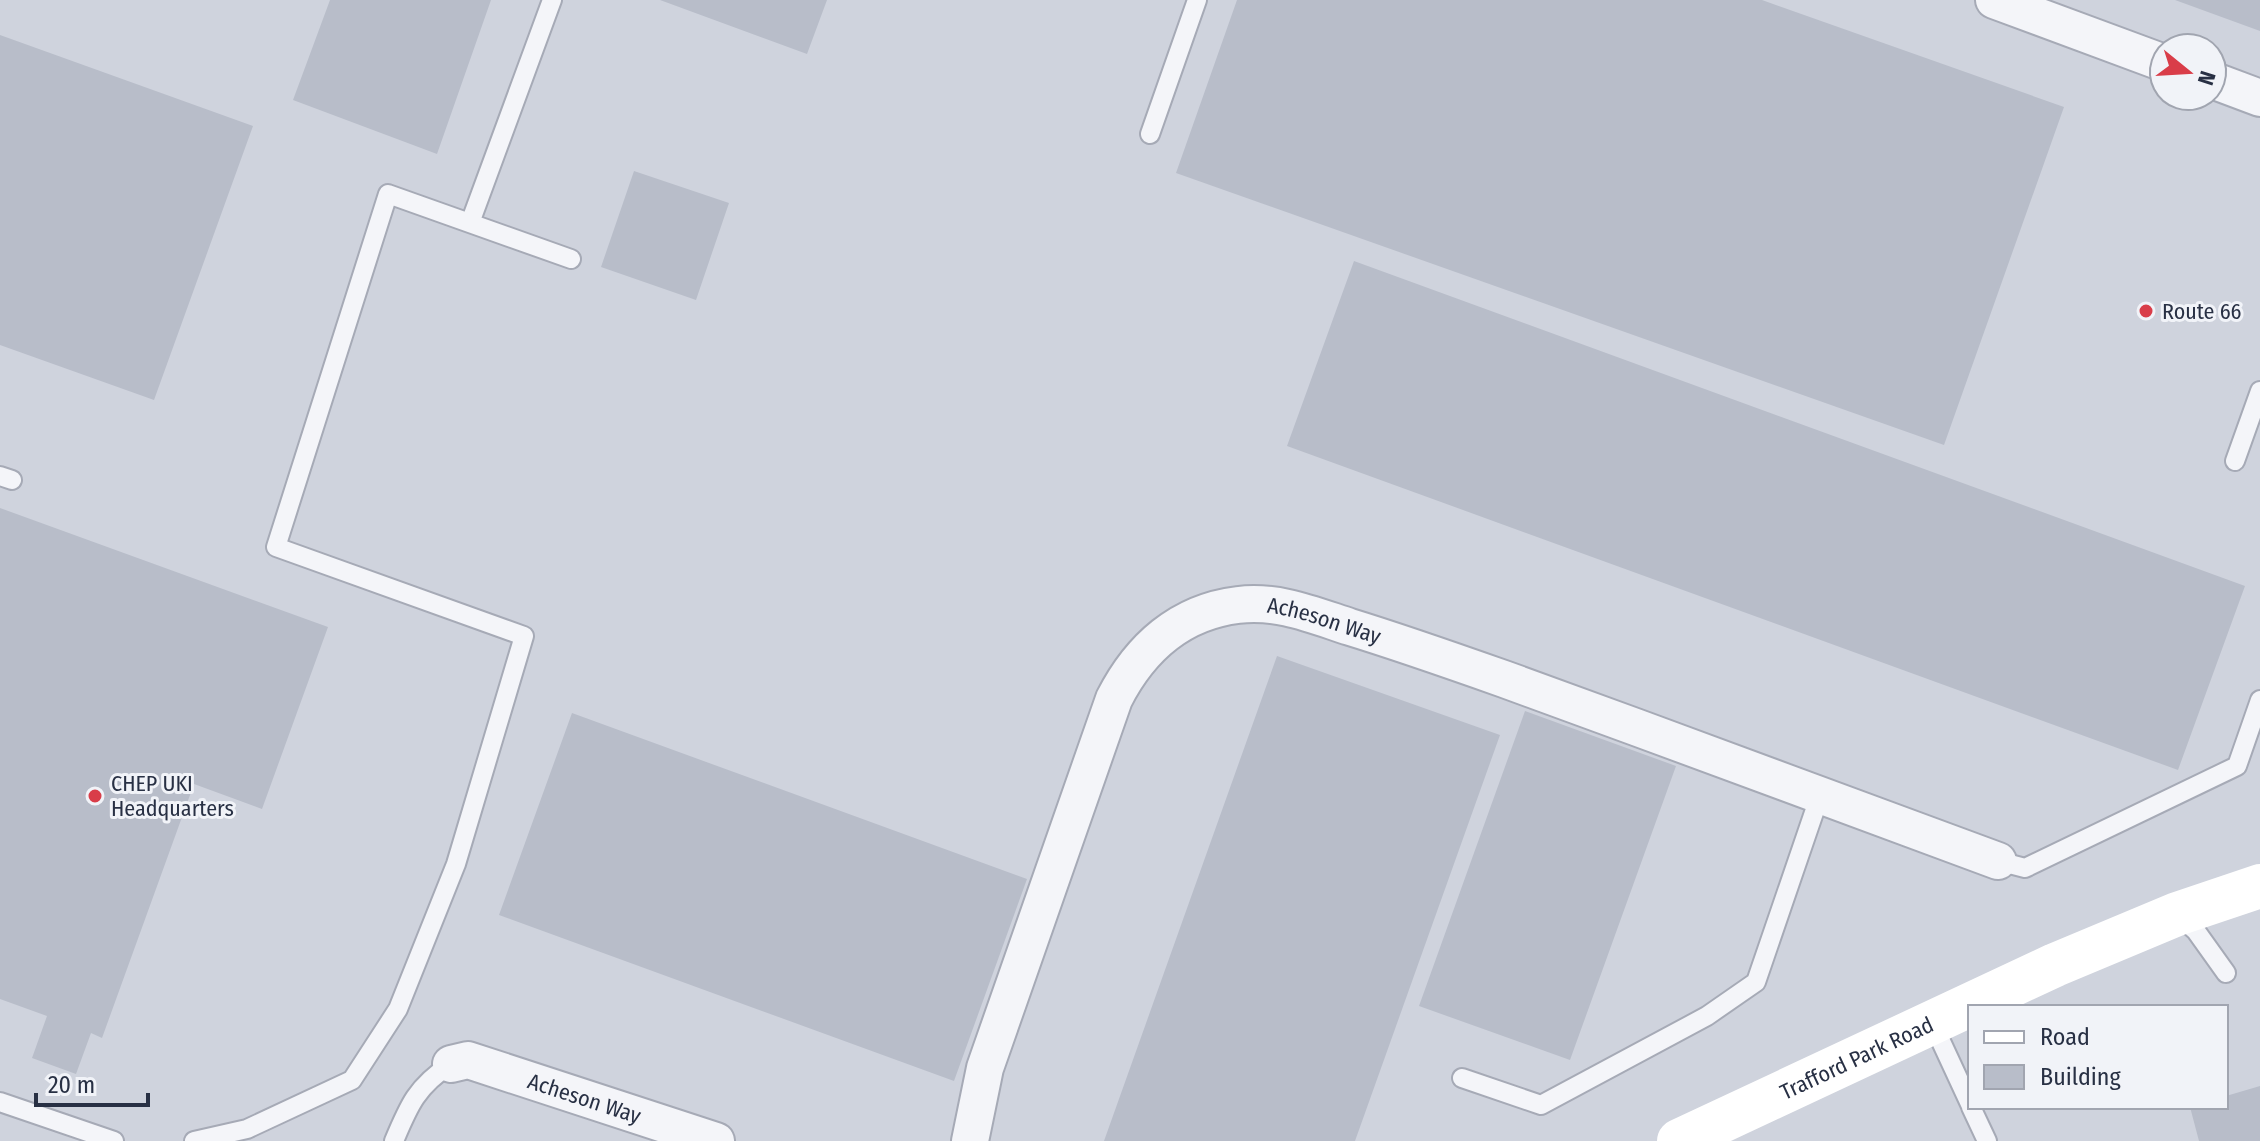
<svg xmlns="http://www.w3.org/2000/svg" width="2260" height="1141" font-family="'Fira Sans Condensed',sans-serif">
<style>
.built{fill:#cfd3dd;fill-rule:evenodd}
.building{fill:#b8bdc9}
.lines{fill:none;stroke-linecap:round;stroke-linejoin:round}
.lane-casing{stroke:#a6aab6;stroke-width:22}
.street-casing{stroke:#a6aab6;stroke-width:40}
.lane{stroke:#f4f5f9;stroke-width:18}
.street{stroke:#f4f5f9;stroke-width:36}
.secondary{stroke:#fff;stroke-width:44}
.poi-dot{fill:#d93d49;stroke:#f1f3f8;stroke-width:3}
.labels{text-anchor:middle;stroke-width:6;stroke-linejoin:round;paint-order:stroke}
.poi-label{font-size:22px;fill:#283044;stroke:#f1f3f8;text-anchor:start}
.street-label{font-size:22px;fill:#283044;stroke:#f1f3f8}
</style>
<rect width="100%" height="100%" fill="#e1e4eb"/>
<path class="built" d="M0,0H2260V1141H0ZM2164,48H2212V96H2164ZM1970,1007H2226V1107H1970Z"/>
<path class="building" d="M330,0H491L437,154L293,100Z
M660,0H827L807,54Z
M1237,0H1762L2064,107L1944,445L1176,173Z
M2175,0H2260V31Z
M0,35L253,126L154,400L0,345Z
M634,171L729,203L696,300L601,267Z
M1354,261L2245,586L2178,770L1287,446Z
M0,508L328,627L262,809L194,784L102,1038L91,1033L76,1074L32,1058L47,1016L0,999Z
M1277,656L1500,735L1355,1141H1104Z
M1525,711L1676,766L1570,1060L1419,1006Z
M572,713L1027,879L954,1081L499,915Z
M2260,1086V1141H2199L2190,1107H2226V1096Z"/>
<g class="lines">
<defs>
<path id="lane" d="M1150,134L1197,0
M470,223L552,0
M2235,461L2260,391
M0,476L12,480
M1998,861L2025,868L2237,766L2260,700
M2180,917L2196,931L2226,973
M1932,1022L1970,1104
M1462,1078L1541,1105L1707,1016L1756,982L1820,795
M0,1102L114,1141
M1971,1107L1987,1141
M194,1141L247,1129L352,1080L398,1009L456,864L524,636L276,547L388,194L571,259
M394,1141C409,1105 417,1086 451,1064"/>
<g id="street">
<path d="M1994,0L2164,63"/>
<path d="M2212,80L2260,98"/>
<path id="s1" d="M451,1064L468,1060L716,1141"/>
<path id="s2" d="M970,1141L985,1068L1114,699C1140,648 1180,612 1238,605C1278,600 1313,615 1350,627C1402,643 1453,661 1504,679C1669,739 1834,800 1998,861"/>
</g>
</defs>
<use href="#lane" class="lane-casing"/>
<use href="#street" class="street-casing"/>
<use href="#lane" class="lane"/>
<use href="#street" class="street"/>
<path class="secondary" id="s3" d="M1679,1141L2055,965L2177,914L2260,886"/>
</g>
<g class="poi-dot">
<circle cx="2146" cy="311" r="8"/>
<circle cx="95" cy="796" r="8"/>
</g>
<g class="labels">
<g class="poi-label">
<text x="2162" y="319">Route 66</text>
<text x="111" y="791">CHEP UKI<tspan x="111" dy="25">Headquarters</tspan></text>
</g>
<g class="street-label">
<text dy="8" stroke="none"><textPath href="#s2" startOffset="716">Acheson Way</textPath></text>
<text dy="8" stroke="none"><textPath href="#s3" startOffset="196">Trafford Park Road</textPath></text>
<text dy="8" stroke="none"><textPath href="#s1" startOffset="140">Acheson Way</textPath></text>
</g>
</g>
<rect x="1968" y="1005" width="260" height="104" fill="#f1f3f8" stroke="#a1a5b0" stroke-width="2"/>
<rect x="1984" y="1031" width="40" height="12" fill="#ffffff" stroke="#a1a5b0" stroke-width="2"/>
<text x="2040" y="1045" font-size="24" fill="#283044">Road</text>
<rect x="1984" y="1065" width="40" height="24" fill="#b8bdc9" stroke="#a1a5b0" stroke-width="2"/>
<text x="2040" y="1085" font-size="24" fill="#283044">Building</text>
<g transform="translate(2188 72) rotate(108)"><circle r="38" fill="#f1f3f8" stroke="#a1a5b0" stroke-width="2"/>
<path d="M0-6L14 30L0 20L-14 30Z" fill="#d93d49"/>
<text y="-12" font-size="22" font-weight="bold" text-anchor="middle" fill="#283044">N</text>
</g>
<path d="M36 1093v12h112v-12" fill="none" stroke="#283044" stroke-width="4"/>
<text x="48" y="1093" font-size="24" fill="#283044" stroke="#f1f3f8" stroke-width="6" paint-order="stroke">20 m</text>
</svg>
